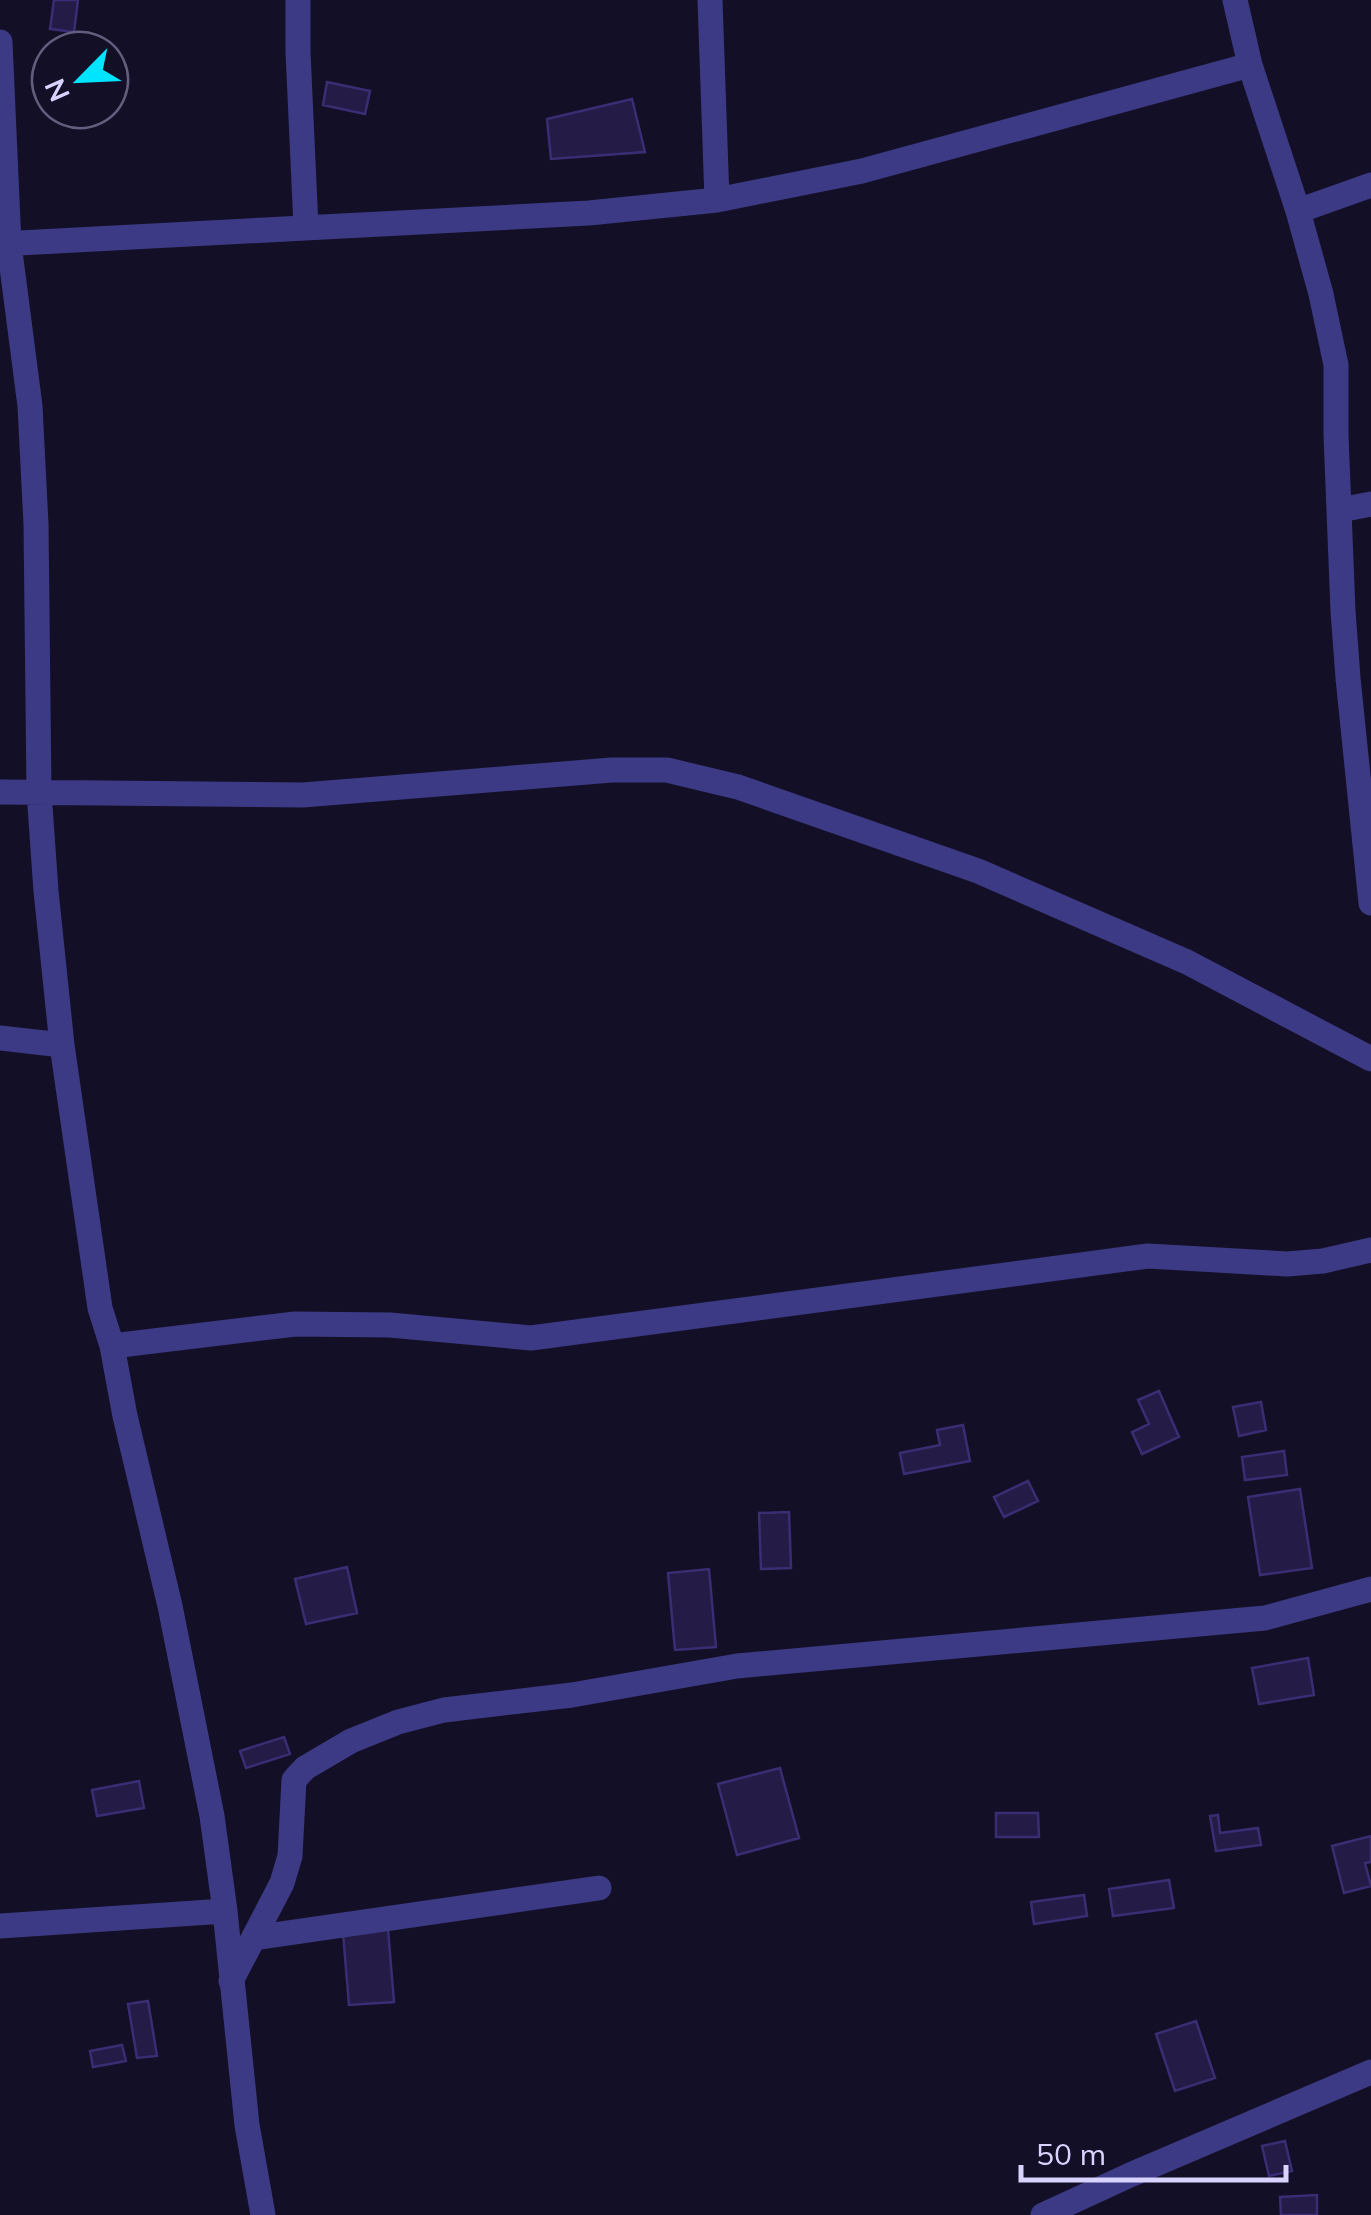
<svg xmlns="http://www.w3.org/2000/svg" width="1371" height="2215" font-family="Mulish,sans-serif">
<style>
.building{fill:#241b47;stroke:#3b2d73;stroke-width:2.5}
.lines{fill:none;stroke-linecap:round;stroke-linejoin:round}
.minor{stroke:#3d3a85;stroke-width:25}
</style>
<rect width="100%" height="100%" fill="#130f26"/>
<path class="building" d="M54,0H78L74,32L50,29Z
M327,82L370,91L365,114L323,105Z
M632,99L645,152L551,159L547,119Z
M1159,1391L1179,1437L1142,1454L1132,1432L1149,1424L1138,1400Z
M1261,1402L1266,1430L1239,1436L1233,1407Z
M963,1425L970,1461L904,1474L900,1453L940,1445L937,1430Z
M1284,1451L1287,1475L1245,1480L1242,1457Z
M1028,1481L1038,1501L1004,1517L994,1497Z
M1300,1489L1312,1568L1260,1575L1248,1497Z
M789,1512L791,1568L761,1569L759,1513Z
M347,1567L357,1613L306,1624L295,1579Z
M709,1569L716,1647L675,1650L668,1573Z
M1308,1658L1314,1695L1259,1704L1252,1668Z
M284,1737L290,1754L246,1768L240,1751Z
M780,1768L799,1838L737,1855L718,1784Z
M139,1781L144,1808L97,1816L92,1790Z
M996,1813H1038L1039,1837H996Z
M1218,1815L1220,1833L1258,1828L1261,1845L1216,1851L1210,1816Z
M1371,1836V1862L1365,1863L1371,1886L1344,1893L1332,1846Z
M1169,1880L1174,1908L1113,1916L1109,1889Z
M1084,1895L1087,1916L1034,1924L1031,1902Z
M388,1929L394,2002L349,2005L343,1933Z
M148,2001L157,2056L137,2058L128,2004Z
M1196,2021L1215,2078L1175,2091L1156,2034Z
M122,2045L126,2061L93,2067L90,2051Z
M1285,2141L1292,2171L1269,2176L1262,2146Z
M1317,2195V2215H1281L1280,2197Z"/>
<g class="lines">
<path class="minor" d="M298,0V52L306,227
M710,0L717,200
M1235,0L1250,65L1298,211L1321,294L1336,365V435L1343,611L1348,678L1371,903
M0,42L9,244L30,406L36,524L39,792L46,891L62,1045L100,1308L112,1346L125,1416L170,1606L212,1816L225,1911L247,2125L263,2215
M1298,211L1371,185
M0,244L589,213L717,200L862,171L1250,65
M1340,510L1371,504
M0,792L303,795L612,770H667L738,787L978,871L1187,962L1371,1059
M0,1038L62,1045
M112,1346L295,1324L390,1325L531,1338L1148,1256L1287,1264L1323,1261L1371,1250
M0,1926L225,1911
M254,1938L599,1888
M231,1981L282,1883L290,1856L294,1780L305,1768L351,1741L398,1722L444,1710L572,1695L737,1666L1265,1618L1371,1589
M1043,2215L1130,2175L1371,2072"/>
</g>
<g transform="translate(80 80) rotate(246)"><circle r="48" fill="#130f26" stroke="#625e7d" stroke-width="2.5"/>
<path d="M0-8L18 38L0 25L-18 38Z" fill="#00e5ff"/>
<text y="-15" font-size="28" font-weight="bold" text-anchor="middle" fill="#d9d4ff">N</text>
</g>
<path d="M1021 2165v15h265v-15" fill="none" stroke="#d9d4ff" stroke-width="5"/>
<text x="1036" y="2165" font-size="30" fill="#d9d4ff" stroke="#130f26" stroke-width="8" paint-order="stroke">50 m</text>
</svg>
